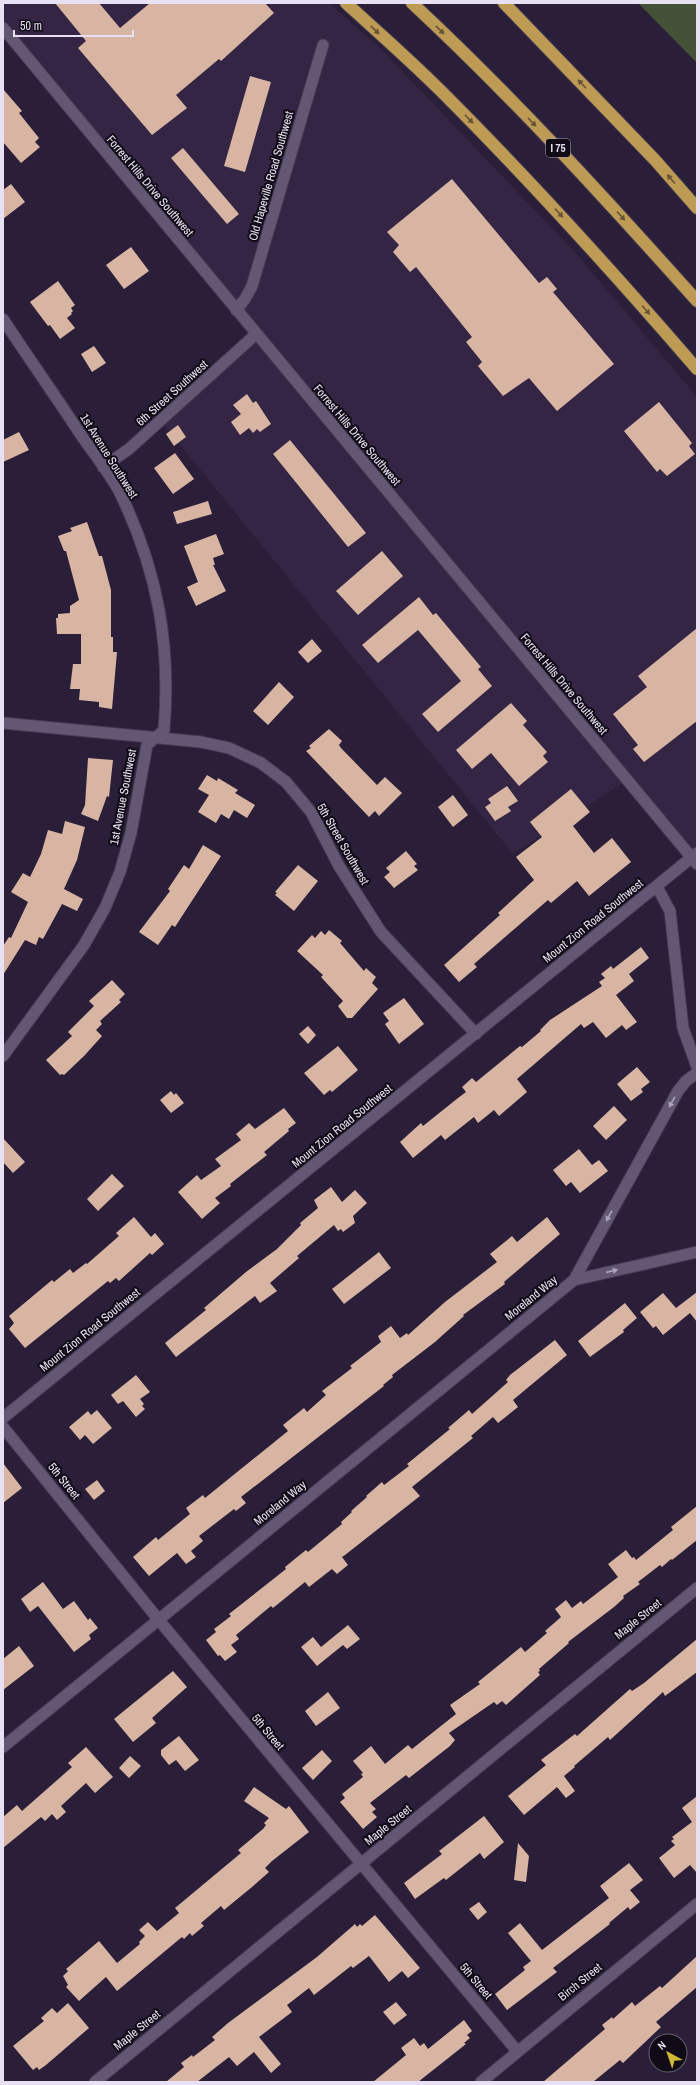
<svg xmlns="http://www.w3.org/2000/svg" width="700" height="2085" font-family="'Archivo Narrow',sans-serif">
<style>
.built{fill:#342545}
.green{fill:#435136}
.building{fill:#d8b5a2}
.lines{fill:none;stroke-linecap:round;stroke-linejoin:round}
.minor-casing{stroke:#453b51;stroke-width:13}
.tertiary-casing{stroke:#453b51;stroke-width:13}
.motorway-casing{stroke:#453b51;stroke-width:14}
.minor{stroke:#635774;stroke-width:11}
.tertiary{stroke:#635774;stroke-width:11}
.motorway{stroke:#be9b54;stroke-width:12}
.oneway{fill:#675335}
.oneway2{fill:#aca3ba}
.labels{text-anchor:middle;stroke-width:4;stroke-linejoin:round;paint-order:stroke}
.shield{fill:#100b16;stroke:#a7a1b1;stroke-width:1}
.shield-label{font-size:11px;font-weight:bold;fill:#e8e1f3}
.street-label{font-size:12px;fill:#e8e1f3;stroke:#100b16}
</style>
<rect width="100%" height="100%" fill="#2a1e38"/>
<path class="built" d="M3,3H329L379,47L576,253L697,397V867L626,781L513,854L159,419L253,339L3,34Z"/>
<path class="green" d="M638,3H697V63Z"/>
<path class="building" d="M55,3H99L120,28L150,3H265L274,13L221,61L219,59L176,95L187,108L152,135L78,48L86,41Z
M250,76L271,82L245,172L224,166Z
M3,89L22,111L19,113L39,138L35,142L40,147L21,163L3,142Z
M183,148L239,214L227,224L171,158Z
M452,179L539,283L547,277L557,289L553,292L614,364L557,411L529,378L503,396L478,366L482,362L466,342L472,337L416,267L410,272L393,252L399,245L387,232Z
M11,184L25,202L3,219V190Z
M131,247L149,271L124,289L106,265Z
M58,281L75,305L71,308L73,311L71,313L72,314L67,318L75,328L60,339L50,325L48,326L30,302Z
M94,346L106,363L92,372L81,354Z
M247,394L253,403L256,401L271,424L260,432L257,429L253,433L249,428L240,435L231,422L241,414L233,405Z
M659,402L692,443L689,446L695,454L667,476L660,469L657,472L624,431Z
M178,425L186,437L174,446L166,434Z
M19,432L29,450L3,462V440Z
M290,440L366,533L348,547L273,454Z
M175,453L194,479L173,494L154,468Z
M208,501L212,514L177,524L173,512Z
M87,522L99,556H102L111,590V637H113V652H117L112,709L99,707V702L79,700L80,689H70L73,664H81V634H57L56,618H58V614L70,613V606L79,600L66,551H64L58,536L72,531L70,528Z
M216,534L224,554L213,558L215,565H213L226,591L196,606L187,587L198,582L184,546Z
M382,551L403,576L358,615L336,591Z
M419,597L433,615L436,613L481,667L478,669L492,686L438,732L422,714L461,681L418,630L378,663L362,645Z
M697,628V721L644,762L633,749L638,745L613,714L647,687L638,676Z
M312,639L322,651L308,663L298,652Z
M279,682L294,697L268,725L253,711Z
M511,703L527,721L523,725L547,752L543,756L548,762L519,786L491,753L472,769L456,750Z
M329,729L342,741L339,745L341,748L377,785L385,777L402,793L379,816L375,811L369,817L306,751L311,748L309,746Z
M88,758L113,760L109,797L107,796L98,821L81,814L85,805Z
M207,775L217,781L218,778L238,790L235,793L255,805L247,818L234,810L229,819L221,814L216,823L198,812L209,795L198,789Z
M507,786L518,801L508,807L511,811L495,821L485,807L491,803L488,799Z
M571,789L590,812L573,826L594,853L612,838L631,862L589,896L577,881L551,903L548,900L474,964L477,967L459,982L444,965L500,915L498,913L534,880L516,857L542,837L530,822Z
M453,795L468,815L453,827L438,807Z
M65,821L85,827L77,860L64,889L83,899L77,911L62,904L43,939L39,937L36,945L25,940L3,975V946L9,937L11,938L28,902L11,892L23,873L30,877L41,854L48,830L62,834Z
M203,845L221,856L175,927L172,925L158,945L139,932L170,891L168,889L184,865L189,869Z
M406,851L417,864L414,866L418,870L394,888L384,877L390,872L386,868Z
M298,865L318,881L294,911L275,895L277,893L275,892Z
M329,930L342,941L340,943L364,971L366,968L376,977L372,983L378,989L352,1018H347L338,1006L343,1001L321,977L323,975L297,951L312,935L315,938L321,931L325,935Z
M641,947L649,958L629,974L634,981L616,995L637,1022L626,1030L622,1025L606,1038L593,1022L584,1028L581,1024L517,1079L527,1092L499,1116L494,1110L478,1123L474,1117L445,1140L441,1135L413,1158L400,1142L421,1123L423,1126L458,1098L466,1092L462,1087L472,1078L476,1082L520,1046L522,1047L541,1031L540,1030L550,1020L602,986L599,982L605,978L601,974L611,966L613,969Z
M112,980L125,994L119,1000L121,1002L100,1021L102,1024L96,1030L102,1036L84,1056L64,1075L62,1074L60,1075L46,1060L72,1036L68,1032L94,1006L89,1001Z
M404,998L424,1024L399,1044L385,1024L389,1021L383,1013Z
M308,1026L316,1035L308,1044L299,1034Z
M338,1046L358,1070L332,1092L330,1090L324,1095L304,1073Z
M637,1067L650,1082L641,1089L643,1092L631,1101L617,1084Z
M171,1091L174,1095L176,1093L184,1103L171,1113L160,1100Z
M614,1106L627,1120L606,1140L593,1126Z
M284,1108L296,1123L288,1129L289,1131L264,1152L267,1155L230,1184L231,1186L215,1198L220,1203L202,1219L178,1192L197,1175L201,1180L221,1166L215,1159L241,1140L236,1134L249,1123L255,1129Z
M3,1138L25,1162L13,1173L3,1162Z
M579,1149L592,1165L599,1160L608,1171L580,1193L571,1182L566,1186L553,1170Z
M112,1174L124,1186L98,1211L87,1199Z
M331,1187L342,1202L355,1190L367,1203L353,1216L355,1223L343,1232L341,1229L338,1231L334,1225L297,1256L299,1258L270,1283L277,1291L260,1303L255,1296L176,1357L165,1343L206,1310L204,1308L246,1272L277,1249L301,1225L300,1223L318,1208L314,1200Z
M134,1217L151,1237L155,1233L164,1244L152,1255L150,1253L119,1281L116,1278L110,1283L108,1281L25,1348L9,1329L14,1323L9,1316L52,1280L54,1282L70,1269L73,1273L86,1263L87,1264L119,1236L116,1233Z
M547,1217L560,1234L504,1282L505,1284L463,1315L464,1316L435,1342L392,1375L393,1377L383,1385L384,1386L241,1497L246,1503L236,1511L234,1509L199,1536L203,1541L191,1551L196,1557L186,1564L177,1553L149,1576L133,1557L156,1537L158,1540L190,1514L186,1508L203,1495L205,1498L288,1431L283,1425L304,1408L307,1412L326,1395L322,1391L352,1368L350,1366L381,1342L378,1336L391,1326L400,1338L407,1333L408,1335L445,1302L497,1262L490,1254L512,1236L517,1242Z
M379,1252L391,1268L344,1304L332,1289Z
M697,1292V1322L690,1313L663,1335L656,1326L653,1328L640,1312L663,1293L676,1308Z
M625,1303L637,1318L623,1330L624,1332L590,1357L578,1341Z
M555,1340L567,1355L513,1400L518,1407L498,1423L493,1417L471,1436L473,1438L412,1487L420,1496L345,1555L342,1557L348,1565L337,1574L332,1569L309,1587L305,1582L273,1608L271,1606L236,1635L239,1639L231,1645L237,1652L225,1661L220,1655L218,1656L206,1640L216,1632L214,1629L231,1616L229,1614L286,1569L285,1567L296,1558L306,1550L308,1552L342,1524L341,1522L352,1512L351,1511L367,1497L366,1496L382,1482L384,1485L409,1466L407,1464L450,1429L448,1428L469,1410L472,1414L508,1382L506,1380L510,1375Z
M136,1375L150,1392L140,1399L144,1404L142,1406L145,1409L136,1417L123,1401L118,1404L111,1395Z
M97,1410L112,1428L93,1444L85,1435L80,1440L69,1427L88,1411L91,1415Z
M3,1463L22,1488L3,1503Z
M97,1480L105,1491L94,1500L85,1489Z
M697,1506V1540L672,1560L671,1559L662,1567L660,1565L638,1582L640,1584L623,1596L624,1598L614,1607L568,1642L569,1643L539,1669L540,1671L538,1672L540,1675L506,1705L502,1701L497,1705L494,1702L449,1733L455,1740L450,1746L409,1778L406,1775L370,1803L376,1809L372,1812L377,1817L363,1829L340,1802L345,1798L342,1794L363,1777L361,1774L363,1773L353,1761L371,1746L385,1764L408,1745L412,1749L456,1714L450,1705L480,1684L478,1682L521,1647L525,1652L547,1633L545,1631L561,1617L555,1609L566,1600L572,1608L581,1601L583,1604L618,1577L608,1564L626,1550L632,1558L634,1557L636,1560L673,1530L671,1527Z
M43,1582L63,1609L74,1601L88,1620L90,1618L98,1628L89,1635L91,1639L74,1652L38,1606L30,1612L21,1599Z
M348,1625L360,1639L347,1649L343,1645L317,1666L301,1647L313,1637L321,1647Z
M697,1639V1672L665,1696L663,1692L610,1740L608,1737L574,1766L575,1767L564,1776L575,1791L566,1798L557,1787L524,1815L508,1796L546,1765L541,1760L575,1734L577,1736L630,1689L632,1691L644,1683Z
M19,1646L34,1666L3,1690V1659Z
M173,1671L187,1687L152,1718L156,1723L133,1742L114,1719Z
M328,1692L340,1708L316,1726L305,1711Z
M179,1736L199,1760L185,1771L176,1760L169,1765L161,1755V1750Z
M86,1747L113,1777L95,1793L86,1783L61,1806L66,1812L57,1820L52,1814L45,1821L41,1817L3,1848V1817L17,1805L22,1811L72,1767L68,1763Z
M322,1750L332,1761L313,1780L302,1768Z
M130,1756L141,1766L129,1778L119,1768Z
M254,1787L286,1809L289,1806L309,1832L272,1861L265,1868L269,1872L252,1887L224,1910L221,1906L201,1923L204,1926L192,1936L190,1933L184,1939L182,1937L117,1991L106,1977L79,2001L66,1987L68,1985L63,1976L68,1971L66,1969L99,1941L117,1963L140,1944L139,1942L145,1936L139,1930L148,1922L157,1931L179,1913L175,1908L241,1853L238,1850L263,1829L266,1825L264,1823L269,1818L244,1801Z
M697,1796V1873L690,1865L674,1878L659,1858L675,1845L671,1841L674,1839L672,1837L692,1822L682,1808Z
M484,1816L504,1842L484,1859L480,1853L446,1880L444,1878L415,1899L404,1883L442,1854L439,1851Z
M518,1843L529,1856L526,1882L514,1880Z
M629,1863L643,1880L630,1890L640,1902L630,1910L628,1907L609,1923L610,1924L553,1968L557,1972L507,2010L495,1994L525,1970L523,1967L531,1961L508,1933L520,1923L542,1950L609,1898L600,1886Z
M479,1902L487,1912L478,1920L469,1909Z
M375,1915L420,1968L408,1978L402,1971L389,1982L369,1956L353,1968L351,1966L314,1995L309,1988L287,2005L292,2012L259,2037L281,2064L271,2073L254,2052L237,2066L229,2057L197,2082H166L184,2067L181,2063L192,2055L193,2057L215,2040L212,2037L228,2023L317,1957L355,1924L357,1927L360,1924L362,1926Z
M697,1956V1987L656,2022L661,2027L623,2063L620,2060L593,2082H543L605,2029L602,2025L612,2017L613,2019L632,2002L635,2006L660,1986L662,1988Z
M396,2002L407,2015L394,2025L383,2012Z
M68,2003L89,2028L46,2065L39,2070L37,2067L33,2070L13,2046L44,2021L41,2018L52,2008L57,2013Z
M464,2020L472,2031L467,2035L470,2038L464,2043L466,2044L418,2082H373L406,2055L401,2048L414,2038L420,2046L424,2043L428,2049Z"/>
<g class="lines">
<defs>
<path id="minor" d="M3,28L697,864
M236,310L245,299L252,286L323,45
M3,319C28,357 54,394 79,432C93,453 110,473 121,495C158,572 171,646 164,730L147,745L131,833L120,872L105,908L84,945L3,1056
M103,467L129,449L256,334
M3,723L201,742L229,748L261,763L286,782L311,812L339,866L381,932L476,1034
M657,887L670,911L683,1028L697,1067
M574,1280L697,1252
M3,1427L158,1619L517,2051
M3,1747L574,1280L678,1091L686,1081L697,1073
M95,2082L697,1588
M481,2082L697,1904"/>
<path id="tertiary" d="M3,1418L697,853"/>
<path id="motorway" d="M346,3C378,32 411,61 442,92C531,181 615,274 697,369
M412,3C513,97 605,198 697,301
M504,3L655,160L697,208"/>
</defs>
<use href="#minor" class="minor-casing"/>
<use href="#tertiary" class="tertiary-casing"/>
<use href="#motorway" class="motorway-casing"/>
<use href="#minor" class="minor"/>
<use href="#tertiary" class="tertiary"/>
<use href="#motorway" class="motorway"/>
</g>
<defs><path id="oneway-solid" d="M-6-.8H1V-3.2L6.5 0L1 3.2V.8H-6Z"/></defs>
<g class="oneway">
<use href="#oneway-solid" transform="translate(375 30) rotate(43)"/>
<use href="#oneway-solid" transform="translate(440 30) rotate(44)"/>
<use href="#oneway-solid" transform="translate(582 84) rotate(-134)"/>
<use href="#oneway-solid" transform="translate(469 119) rotate(46)"/>
<use href="#oneway-solid" transform="translate(532 122) rotate(46)"/>
<use href="#oneway-solid" transform="translate(671 179) rotate(-131)"/>
<use href="#oneway-solid" transform="translate(559 213) rotate(47)"/>
<use href="#oneway-solid" transform="translate(621 216) rotate(48)"/>
<use href="#oneway-solid" transform="translate(646 310) rotate(49)"/>
</g>
<g class="oneway2">
<use href="#oneway-solid" transform="translate(672 1102) rotate(119)"/>
<use href="#oneway-solid" transform="translate(609 1216) rotate(119)"/>
<use href="#oneway-solid" transform="translate(612 1271) rotate(-13)"/>
</g>
<g class="labels">
<rect class="shield" x="546" y="139" width="24" height="18" rx="3"/>
<g class="shield-label">
<text x="558" y="152">I 75</text>
</g>
<g class="street-label">
<text transform="translate(271 176) rotate(-74)" y="4">Old Hapeville Road Southwest</text>
<text transform="translate(150 186) rotate(50)" y="4">Forrest Hills Drive Southwest</text>
<text transform="translate(172 393) rotate(-42)" y="4">6th Street Southwest</text>
<text transform="translate(357 435) rotate(50)" y="4">Forrest Hills Drive Southwest</text>
<text transform="translate(109 456) rotate(58)" y="4">1st Avenue Southwest</text>
<text transform="translate(564 684) rotate(50)" y="4">Forrest Hills Drive Southwest</text>
<text transform="translate(123 797) rotate(-79)" y="4">1st Avenue Southwest</text>
<text transform="translate(343 844) rotate(60)" y="4">5th Street Southwest</text>
<text transform="translate(593 921) rotate(-39)" y="4">Mount Zion Road Southwest</text>
<text transform="translate(342 1126) rotate(-39)" y="4">Mount Zion Road Southwest</text>
<text transform="translate(531 1298) rotate(-39)" y="4">Moreland Way</text>
<text transform="translate(90 1330) rotate(-39)" y="4">Mount Zion Road Southwest</text>
<text transform="translate(64 1481) rotate(51)" y="4">5th Street</text>
<text transform="translate(280 1503) rotate(-39)" y="4">Moreland Way</text>
<text transform="translate(638 1619) rotate(-39)" y="4">Maple Street</text>
<text transform="translate(268 1732) rotate(50)" y="4">5th Street</text>
<text transform="translate(388 1825) rotate(-39)" y="4">Maple Street</text>
<text transform="translate(476 1981) rotate(50)" y="4">5th Street</text>
<text transform="translate(580 1982) rotate(-39)" y="4">Birch Street</text>
<text transform="translate(137 2030) rotate(-39)" y="4">Maple Street</text>
</g>
</g>
<rect width="700" height="2085" fill="none" stroke="#e8e1f3" stroke-width="8"/>
<g transform="translate(668 2053) rotate(320)"><circle r="19" fill="#100b16" stroke="#66616e"/>
<path d="M0-3L7 15L0 10L-7 15Z" fill="#ceb837"/>
<text y="-6" font-size="11" font-weight="bold" text-anchor="middle" fill="#e8e1f3">N</text>
</g>
<path d="M14 30v6h119v-6" fill="none" stroke="#e8e1f3" stroke-width="2"/>
<text x="20" y="30" font-size="12" fill="#e8e1f3" stroke="#100b16" stroke-width="3" paint-order="stroke">50 m</text>
</svg>
